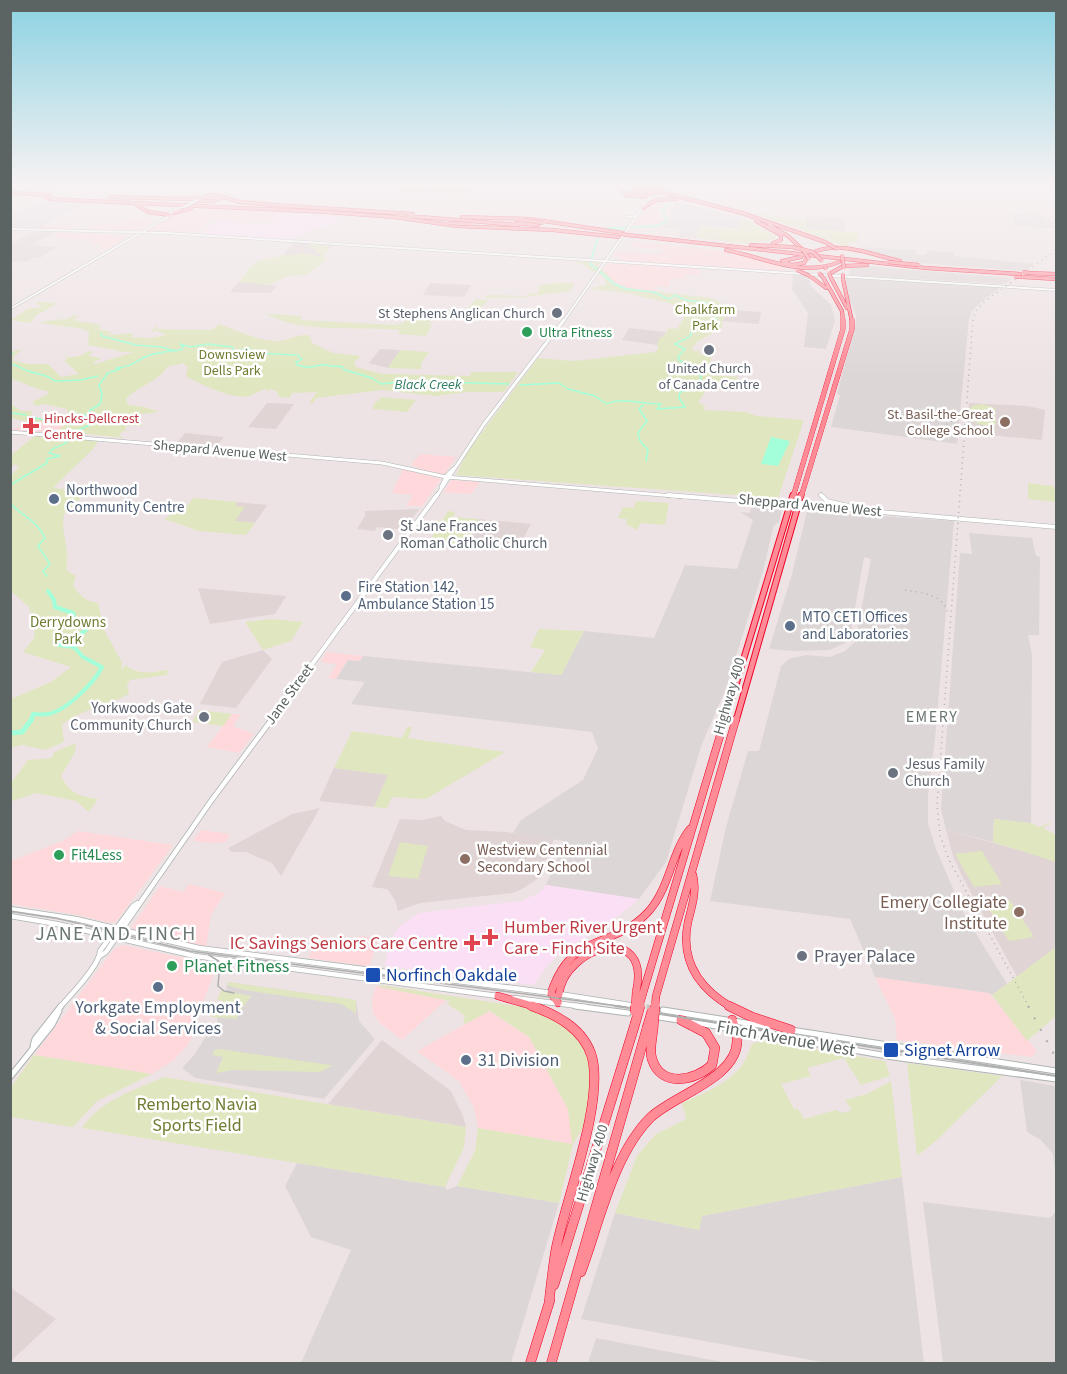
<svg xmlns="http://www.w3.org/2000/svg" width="1067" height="1374" font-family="'Source Sans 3',sans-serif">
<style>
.commercial{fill:#fed8db}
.industrial{fill:#ddd6d7}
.education{fill:#e0d4d5}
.medical{fill:#fbdff4}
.green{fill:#e0e6bf}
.water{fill:#a2ffd9}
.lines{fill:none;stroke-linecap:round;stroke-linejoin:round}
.stream{stroke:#a2ffd9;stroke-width:1.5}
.river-far2{stroke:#a2ffd9;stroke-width:2}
.river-far1{stroke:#a2ffd9;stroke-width:4}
.river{stroke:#a2ffd9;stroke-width:5}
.secondary-tunnel-far1{stroke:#c9c3c4;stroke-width:4.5;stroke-dasharray:4.5 2;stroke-linecap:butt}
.secondary-tunnel{stroke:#c9c3c4;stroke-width:5;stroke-dasharray:5 3;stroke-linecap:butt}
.secondary-far4-casing{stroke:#acb4b2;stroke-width:3}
.secondary-far3-casing{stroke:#acb4b2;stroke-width:4}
.secondary-far2-casing{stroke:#acb4b2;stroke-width:5}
.secondary-far1-casing{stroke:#acb4b2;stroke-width:6}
.secondary-casing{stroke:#acb4b2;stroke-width:7}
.highway-far4-casing{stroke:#f10026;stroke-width:4}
.highway-far3-casing{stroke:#f10026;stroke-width:5}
.highway-far2-casing{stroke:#f10026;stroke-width:7}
.highway-far1-casing{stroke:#f10026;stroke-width:8}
.highway-casing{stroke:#f10026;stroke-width:10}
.secondary-far4{stroke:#fff;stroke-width:2}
.secondary-far3{stroke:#fff;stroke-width:3}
.secondary-far2{stroke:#fff;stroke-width:4}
.secondary-far1{stroke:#fff;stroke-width:4.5}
.secondary{stroke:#fff;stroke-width:5}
.highway-far4{stroke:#fe8b96;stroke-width:3}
.highway-far3{stroke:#fe8b96;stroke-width:4.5}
.highway-far2{stroke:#fe8b96;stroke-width:5}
.highway-far1{stroke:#fe8b96;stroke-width:7}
.highway{stroke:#fe8b96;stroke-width:9}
.tram-far1{stroke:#aeb0af;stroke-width:1.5}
.tram{stroke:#aeb0af;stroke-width:2}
.rail-far1{stroke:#aeb0af;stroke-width:1.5;stroke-dasharray:1 4.5;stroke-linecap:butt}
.rail{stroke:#aeb0af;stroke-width:2;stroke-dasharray:2 11;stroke-linecap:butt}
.secondary-bridge-far1-casing{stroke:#acb4b2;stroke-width:3;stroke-linecap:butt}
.secondary-bridge-casing{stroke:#acb4b2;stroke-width:5;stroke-linecap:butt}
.highway-bridge-far2-casing{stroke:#f10026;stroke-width:4;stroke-linecap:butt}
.highway-bridge-far1-casing{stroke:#f10026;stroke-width:8;stroke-linecap:butt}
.highway-bridge-casing{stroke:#f10026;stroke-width:10;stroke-linecap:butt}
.secondary-bridge-far1{stroke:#fff;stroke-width:2}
.secondary-bridge{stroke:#fff;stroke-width:4}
.highway-bridge-far2{stroke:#fe8b96;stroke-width:3}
.highway-bridge-far1{stroke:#fe8b96;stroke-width:7}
.highway-bridge{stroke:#fe8b96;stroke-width:9}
.worship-dot{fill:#6b7280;stroke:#fff;stroke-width:2}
.leisure-dot{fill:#2e9e5b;stroke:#fff;stroke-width:2}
.education-dot{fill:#8d6e63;stroke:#fff;stroke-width:2}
.health-dot{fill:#e0444e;stroke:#fff;stroke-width:2}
.service-dot{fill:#5c6f8a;stroke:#fff;stroke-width:2}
.transit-dot{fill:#1a4fb4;stroke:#fff;stroke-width:2}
.labels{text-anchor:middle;stroke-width:5;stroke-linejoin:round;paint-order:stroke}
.far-park-label{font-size:14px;fill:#6e7d31;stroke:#fff}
.far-worship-label{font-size:14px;fill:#5b616d;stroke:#fff;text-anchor:end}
.far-leisure-label{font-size:14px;fill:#27864d;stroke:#fff;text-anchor:start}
.far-water-label{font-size:14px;font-style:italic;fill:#2f7c63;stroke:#fff}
.far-education-label{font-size:14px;fill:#785e54;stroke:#fff;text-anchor:end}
.far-health-label{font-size:14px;fill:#be3a42;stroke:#fff;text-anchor:start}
.far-street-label{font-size:14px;fill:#5b6462;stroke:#fff}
.service-label{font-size:15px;fill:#4e5e75;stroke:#fff;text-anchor:start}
.street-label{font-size:15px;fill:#5b6462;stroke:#fff}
.worship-label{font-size:15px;fill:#5b616d;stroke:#fff;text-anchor:start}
.park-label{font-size:15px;fill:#6e7d31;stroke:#fff}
.education-label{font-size:15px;fill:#785e54;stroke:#fff;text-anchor:start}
.leisure-label{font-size:15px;fill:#27864d;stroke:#fff;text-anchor:start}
.neighbourhood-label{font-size:16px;letter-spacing:1.5px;fill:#6c7673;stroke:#fff}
.near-education-label{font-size:18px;fill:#785e54;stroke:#fff;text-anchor:end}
.near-health-label{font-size:18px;fill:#be3a42;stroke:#fff;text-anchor:start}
.near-worship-label{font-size:18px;fill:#5b616d;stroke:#fff;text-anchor:start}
.near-leisure-label{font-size:18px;fill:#27864d;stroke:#fff;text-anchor:start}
.near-transit-label{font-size:18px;fill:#164399;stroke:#fff;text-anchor:start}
.near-service-label{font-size:18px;fill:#4e5e75;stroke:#fff}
.near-street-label{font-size:18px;fill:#5b6462;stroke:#fff}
.near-park-label{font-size:18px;fill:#6e7d31;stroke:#fff}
.near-neighbourhood-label{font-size:20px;letter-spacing:1.5px;fill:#6c7673;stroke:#fff}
</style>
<rect width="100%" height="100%" fill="#eee3e4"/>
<path class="commercial" d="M652,203L664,204L657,209L662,222L658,224L634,225Z
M195,209L280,212L272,221L213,218L195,234L145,231L180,212Z
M129,219L154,221L138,230L105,231L113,226L100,231L38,229L43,226L88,229L98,223L116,225Z
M59,232L70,233L128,236L106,249H97L102,244H92L93,241L51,237Z
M634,242L741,253L785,268L784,272L618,261L620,257L613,256L616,252L660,254L663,250L686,251L632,247Z
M608,263L701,269L699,275L686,274L684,279L671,278L669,287L655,286L654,291L629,289L614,284L603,269Z
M35,421L48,424L68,423L55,433L11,430Z
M420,454L456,457L445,474L426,471L411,465Z
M403,469L441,479L422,506H406L413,495L392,493Z
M452,480L480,482L471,494L443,492Z
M327,652L363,656L360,661L348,660L336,679L328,678L337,664L321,662Z
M232,714H241L233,726L254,734L239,753L207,747Z
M201,830L230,834L226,842L212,843L193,841Z
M78,831L173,845L116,922L110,923L78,915L11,904V861L63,841Z
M189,884L225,893L211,915L206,947L188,944L131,928L160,886L183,892Z
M317,935L349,941L359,936L379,938L370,964L366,966L309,958Z
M123,945L217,965L193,1029L195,1031L187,1046L174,1060L152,1074L34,1055L114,949Z
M875,977L989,993L1037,1051L1032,1057L897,1040L895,1018Z
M376,986L446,1000L402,1040L381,1024L373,1013L372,999Z
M489,1011L529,1037L568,1109L573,1144L478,1128L474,1108L459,1081L417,1051Z"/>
<path class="industrial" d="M10,184H74L53,194L11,192Z
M44,201L88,202L38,229L11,227V217Z
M678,202L741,218L739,228L699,226L696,238L679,237V229L660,227L672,220L671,209Z
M1013,213L1033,214L1051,222L1056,228L1013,226Z
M860,247L915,250L916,255H923L927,254L926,251L953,252L955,256L1034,264L1025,271L919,263L871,254L860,250Z
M851,266H863L1012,278L1004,284L849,275Z
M793,274L806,275L811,282L809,284L831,305L835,321L826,349L804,347L808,313L792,289Z
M845,278L1001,287L980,303L971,312L969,319L957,444L831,427L840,395L837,394L856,322V315L849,299Z
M751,506L782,510L779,522L774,525L763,571L725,691L702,744L666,862L639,899L546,885L564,841L513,833L521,820L583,780L598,748L592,732L351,704L365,682L336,679L348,660L360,661L363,656L561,675L584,631L654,638L685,565L737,569L753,520L740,512L750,513Z
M807,511L954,521L935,739L928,796V823L936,849L964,914L1007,984L992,995L989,993L875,977L850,919L710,901L726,827L748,751H759L781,666L789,659L806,655L830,657L845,651L855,642L871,559L864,557L850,637L847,642L830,650L794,651L769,649L792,574Z
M969,533L1032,538L1036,556L1040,557L1039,635H1028L1032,655L1031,823L994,819L993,842L946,830L941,809L960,553L972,554Z
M228,982L356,1000L359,1021L375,1039L324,1099L195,1078L182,1068L195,1054L209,1031L217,1025V1018L228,994L226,987Z
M1020,1080L1056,1086V1178L1053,1154L1041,1140L1027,1132Z
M297,1163L445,1187L447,1190L457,1186L559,1203L511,1363H301L351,1250L311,1237L285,1186Z
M902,1177L924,1363H827L581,1319L615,1213L699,1230L702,1216Z
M923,1202L1050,1218L1056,1211V1363H943Z
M596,1338L728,1363H588Z"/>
<path class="education" d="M805,216L844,218L845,231L806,229Z
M36,231L54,232L32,245L57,247L40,258H32L27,262L11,261L10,244Z
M295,242L334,245L321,257L283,255Z
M239,282L266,284L277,286L270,293L230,292Z
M430,283L471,285L464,297L423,295Z
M720,309L761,312L759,324L722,321L723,315Z
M629,328L666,332L658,345L622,340Z
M380,349L400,350L388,368L369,363Z
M267,403L294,404L276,429L248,427Z
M969,403L1028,406L1045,410L1042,440L966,433Z
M185,433L224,437L216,447L177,443Z
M237,502L267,505L255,523L234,521L244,508L235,506Z
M419,509L404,530L377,527L375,531L357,529L365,516V511Z
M478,519L531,524L517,550L465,545Z
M198,588L286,596L275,614L210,624Z
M263,650L272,659L236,708L200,704L222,662Z
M334,768L389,775L374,807L319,801Z
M320,808L281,876L272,863L246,852H231L228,848L292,814Z
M441,816L445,821L466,830L506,832L554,839L539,878L522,889L513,893L420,903L398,911L395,900L387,889L372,887L400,819L423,820Z
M946,830L1031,853L1056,862V947L1017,977L963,878L953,856Z
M382,1040L451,1091L463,1116L466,1127L328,1104Z
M11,1288L56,1319L11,1361Z"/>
<path class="medical" d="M713,184H750V188H758L757,199L731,198L727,196V192H712Z
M280,212L348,216L345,220L313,229L292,239L201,234L217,221L269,224Z
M546,885L639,899L602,929L563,950L546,967L534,985L385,966L389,945L398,927L419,913L521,901L539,893Z"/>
<path class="green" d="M404,184L472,188L466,195L475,196L396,191Z
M755,213L805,221L807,229L857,232L858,243L848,242L849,246H843Z
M741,218L777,235L774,240L745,243L696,238L699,227L739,230Z
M312,244L329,245L326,248L330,249L323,256L327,259L306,275L288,276L268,285L239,282L251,266L258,261L283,255H296L302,252L320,257L321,254L316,252L314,248H309Z
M573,259L599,262L598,266C608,272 611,282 620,287L710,298L725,305L722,311L725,317L722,321V328L697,342L692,349L693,351H700V355L712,354L710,363L711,378L712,375L738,377V388L709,387L698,402L705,406L704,410L746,412L757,416L804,420L778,498L456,475L468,451L538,358L574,361L655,352L658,349L657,344L660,337H663L669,328L677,329L685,316H687L684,307L627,293L589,289L606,285L604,276C594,275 585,264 573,261Z
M564,283H575L570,291L525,297L485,298L487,295L528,296L529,293H538L539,286L543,285L542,284Z
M476,299L488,300C464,328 453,314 426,323L432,324L426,336L398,334L400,330C361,326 300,334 267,314L302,316L300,320L396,325L403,323L408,318L429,316L448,310L466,311Z
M39,302L58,303L32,318L35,319L29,323L11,320L29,308H37L42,306L36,304Z
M73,315L79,316L73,320L101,325L98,329L112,332L109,335L134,333L130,337L151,338L167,335L158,332L159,330L150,332L157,325L156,329L212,330L219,324C238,330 255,340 275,341C288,341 296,334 309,335L312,343L333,353L361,356L354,362L356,367L382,374L470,376L471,372H518L504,392H467L436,396L382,390L316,398L313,403H309L317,392L293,393L289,398L279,397L277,391L269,389L267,393V389C260,390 255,394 249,396C234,400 199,384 186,376L188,367L183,363L167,367C157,383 139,385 126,399L128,405L144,407L159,412L141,414L134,418L143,426H127L124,430L131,431H123L119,435L124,438L63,431L55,433L68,422C48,423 29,423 11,418V404L21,411H32L31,416L56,421L68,414L67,409L44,404L37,406L32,402L49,394L47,391C33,389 24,382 11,379V352L23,349L13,357L14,361L29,364H48L61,377L79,374L64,360L68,359L64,356C71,359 83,356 88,351L93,352L88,356L101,358L93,363L95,364L134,352H115L121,351L88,345L89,332L83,329L39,323C46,321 62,319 69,319Z
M400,350L429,352L421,364V369L388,368Z
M380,397L416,400L407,412L372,409L375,402L380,400Z
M974,405L983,404L995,408L996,425H982L971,421L970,408Z
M35,436L98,441L94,448L53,488L71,490V494L82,497L64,514C60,535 71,548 66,570L76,576L73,585C79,595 85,601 98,603L101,616L99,621L122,662L121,670L126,665C137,676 154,672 168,670L167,675L130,680L127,685L129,694C108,706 83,709 62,724L64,742L45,750L23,745L10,748L11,699L51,682L71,667L23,652L34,638L35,626L29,607L11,591V476L19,467L15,464L11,468V455Z
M1028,483L1053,486L1056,492V502L1028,499Z
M193,498L237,502L236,506L245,507L235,521L255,523L246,535L199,531L164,519L189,504Z
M636,501L669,503L665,525L641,523L637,530L626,524L627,519L618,518L623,507L634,508Z
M448,511L455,512L453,517L478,519L465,545L429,542L435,532L431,531L436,521H442Z
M271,619L303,622L291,641L263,650L245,622Z
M539,629L584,631L561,675L531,672L545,650L530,647Z
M199,710L232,714L223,726L192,722Z
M407,727H412L408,738L505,752L426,799L392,797L387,808L374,807L388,775L334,768L352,731L402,738Z
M76,743L75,752L61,776C70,794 79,796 98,799L89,812L76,801L36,793L12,801L11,796L14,791L11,790V783L28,760L52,758L54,752Z
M994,819L1031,823L1039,827L1053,822L1043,828L1056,835V862L993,842Z
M400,842L428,846L418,879L388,876Z
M982,851L1002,884L974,887L955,854Z
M1010,900L1034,937L1009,941L985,903Z
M1056,947V1016L1027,1041L992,995Z
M228,982L356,1000V1013L341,1004L244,990L227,985Z
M381,985L535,1009L568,1024L587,1051L592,1078L585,1124L573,1144L559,1203L457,1186L475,1151L478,1128L572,1144L568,1109L529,1037L490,1011L465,1024L463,1021L465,1016L448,1004L450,1001L379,987Z
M221,990L251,996L244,1006L223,1003V1001L217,1000Z
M216,1004L243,1007L236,1019L211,1017Z
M763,1040L885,1061L890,1076L861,1085L844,1058L807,1068L811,1076L781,1084L794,1109H798L804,1119L836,1110L842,1113L852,1110L845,1100L867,1094L891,1081L902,1177L702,1216L699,1230L615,1213L637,1156L655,1135L686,1119L682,1103C703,1094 728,1084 742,1065C747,1059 749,1050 752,1044Z
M219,1049L330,1065L332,1066L320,1072L234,1070L216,1073L223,1057L212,1055L215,1050Z
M34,1055L152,1074L97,1101L73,1127L11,1117V1087Z
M907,1063L1002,1076L937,1140L917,1156Z
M164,1077L466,1127L464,1147L445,1187L82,1128C100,1100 135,1090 164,1077Z"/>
<path class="water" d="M771,437L790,441L778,466L761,464Z"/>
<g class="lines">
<path class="stream" d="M419,187L446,189
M609,228L624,230
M101,333L102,336L136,345L161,347L175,351
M10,354L13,353
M10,364C17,365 22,369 28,371C39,375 45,373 55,381L81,380L98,376
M520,385L559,383L568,389L595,396L607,404C622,396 643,405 661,404L657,409L685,407L679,398L680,392L694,389L702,383L699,372L679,360L678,357L685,349L675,344L689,337L696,326L712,325L718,314L703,306L707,303L685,300L675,295L669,299L653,292L627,289
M643,405L639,409L647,421L638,433L640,441L648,450L646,461
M10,410L12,413L26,415
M90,415L89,411L100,404L102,394L99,385L108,373L120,369L116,368C132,367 134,362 147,356C158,352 169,351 181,350L183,347L180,344L190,347L208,344L232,347L235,351L250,349L253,353L297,355L302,359L296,362L297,365C312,369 308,367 321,365C328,364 333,368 341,366L345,370L372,378L381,384L410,381L509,384
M35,418L56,422L77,414L89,415
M69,434L95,423L90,415
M10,485L47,463V459L60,456L49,453C53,446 61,447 67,442L65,439
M10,503C22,516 38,521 45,538L38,546L50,564L43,571L47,576"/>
<path class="river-far2" d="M1041,184L1056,189
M607,228L655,226L667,222L663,209L670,203V200L629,189L625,184
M598,237L590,264C605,274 609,284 627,289"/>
<path class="river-far1" d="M31,721L33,714C38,714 43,715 48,714C66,711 94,683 102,667L83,657L74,647L59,645L62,640H72L86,630L84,625L75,621L73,613L55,607L54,600L48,591"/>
<path class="river" d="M10,733L22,732L32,719"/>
<path class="secondary-tunnel-far1" d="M640,1006L649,1007"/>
<path class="secondary-tunnel" d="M640,1006L663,1010"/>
<defs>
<path id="secondary-far4" d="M1002,184L1056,205
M198,197L221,184
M169,214L182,207
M627,217L637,216
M10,229L166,233L1056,290
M10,309L171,215
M563,322L659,184"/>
<path id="secondary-far3" d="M10,432L382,463L446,477L686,497
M441,487L447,475L454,468
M436,497L484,424L564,320"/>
<path id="secondary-far2" d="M668,495L777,504
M821,495L827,501L860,509
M823,505L848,507
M822,507L1056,527
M270,721L437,495"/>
<path id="secondary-far1" d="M10,909L76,919L199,948L552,993
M10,916L57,924L195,956L498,996
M100,956L106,952L211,801L272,719
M559,994L630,1005
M514,998L586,1007
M60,1007C70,996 100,965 100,951L133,906L138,903"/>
<path id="secondary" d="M575,1006L628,1013
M663,1010L765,1026
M659,1017L679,1020
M693,1022L893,1057L1056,1079
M791,1030L1056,1071
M33,1046L35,1039L61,1006
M10,1077L52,1025L59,1011"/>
<path id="highway-far4" d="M615,184L627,196
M633,184L661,189
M657,191L742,213L825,242
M650,192L634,191L627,194L642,197L651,194
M10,193L50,195
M217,195L240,202L275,205
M110,197L189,199L199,197
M49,199L326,212L394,217L457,226L553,230L619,237
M194,201H214L221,198L211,195L198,199
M137,205L148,212L170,215
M274,205L413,214
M643,208L656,200L676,199
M174,213L191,208
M408,216L518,225
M462,217L530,219L623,233
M756,221L781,235V240L773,243
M516,223L538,225
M769,225L788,236L804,251
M628,235L926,268L1020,274
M751,245L792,247
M726,250C763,257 802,278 839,262
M812,253C840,240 872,255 900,261
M801,257L782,261L792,265L804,263L806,259
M831,273L843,266L867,265
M1029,273L1056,274
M810,276L826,288
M823,277L842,311L843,322
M1022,277L1056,279
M831,278L847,308
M843,279L852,322"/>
<path id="highway-far3" d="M793,497L843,329V320
M801,497L852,329V320"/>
<path id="highway-far2" d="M725,721L793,495
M736,721L801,495"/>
<path id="highway-far1" d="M693,875C697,891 692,906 688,922C680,961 699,988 731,1007
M643,993L725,719
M559,994C566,945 652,922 636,992
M498,996L536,1007
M656,996L736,719
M558,1003L551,993C572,929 613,951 649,911C670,887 671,853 690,829"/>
<path id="highway" d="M532,1006C557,1015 584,1029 592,1057C604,1104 566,1198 556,1249C553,1266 551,1285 549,1303
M729,1006L752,1017L791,1030
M653,1030C652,1039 649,1050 652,1059C661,1088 695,1081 712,1065L715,1048L706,1033L681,1020
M581,1272C599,1224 613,1155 650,1118C673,1095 740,1078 737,1038C736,1032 734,1026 732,1020
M554,1285L635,1024
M530,1364L550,1300
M551,1364L647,1028"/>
</defs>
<use href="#secondary-far4" class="secondary-far4-casing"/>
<use href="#secondary-far3" class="secondary-far3-casing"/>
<use href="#secondary-far2" class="secondary-far2-casing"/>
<use href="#secondary-far1" class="secondary-far1-casing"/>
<use href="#secondary" class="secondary-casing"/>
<use href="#highway-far4" class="highway-far4-casing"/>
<use href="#highway-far3" class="highway-far3-casing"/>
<use href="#highway-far2" class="highway-far2-casing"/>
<use href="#highway-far1" class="highway-far1-casing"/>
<use href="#highway" class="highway-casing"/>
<use href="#secondary-far4" class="secondary-far4"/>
<use href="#secondary-far3" class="secondary-far3"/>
<use href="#secondary-far2" class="secondary-far2"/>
<use href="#secondary-far1" class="secondary-far1"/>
<use href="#secondary" class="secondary"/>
<use href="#highway-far4" class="highway-far4"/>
<use href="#highway-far3" class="highway-far3"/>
<use href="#highway-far2" class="highway-far2"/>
<use href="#highway-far1" class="highway-far1"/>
<use href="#highway" class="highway"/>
<path class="tram-far1" d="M10,911L56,918L190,951L626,1007
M209,955L220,962L218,986L224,991L234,993"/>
<path class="tram" d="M615,1006L630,1008
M660,1014L1056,1076"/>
<path class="rail-far1" d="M933,184L1033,213L1056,224
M10,216L75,184
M937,430L957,418L965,406
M905,590C924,593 944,594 949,616
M1029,1007L949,860L940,835L937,805L973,318L977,309L984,302L1056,250"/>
<path class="rail" d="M1028,1006L1056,1058"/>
<defs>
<path id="secondary-bridge-far1" d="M184,207L197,200"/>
<path id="secondary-bridge" d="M777,501L823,505
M777,504L822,507"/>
<path id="highway-bridge-far2" d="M650,192L656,193
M44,197L51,198
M524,220L543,223
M449,223L470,224
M621,234L628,235
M825,242L837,249
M792,247L813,252L822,261
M804,251L809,259
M842,255L844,268
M888,262L919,265
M825,266L826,269
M797,270L810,276
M1023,272L1029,273
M819,273L823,277
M829,273L831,278
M843,274V279
M1015,277H1022"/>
<path id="highway-bridge-far1" d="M635,1007L636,992
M639,1007L643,993
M655,1007L656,996"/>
<path id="highway-bridge" d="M635,1012V1006
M635,1024L640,1006
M647,1028L652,1011
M653,1030L655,1006"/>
</defs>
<use href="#secondary-bridge-far1" class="secondary-bridge-far1-casing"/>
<use href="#secondary-bridge" class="secondary-bridge-casing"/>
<use href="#highway-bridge-far2" class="highway-bridge-far2-casing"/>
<use href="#highway-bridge-far1" class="highway-bridge-far1-casing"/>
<use href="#highway-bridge" class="highway-bridge-casing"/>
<use href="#secondary-bridge-far1" class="secondary-bridge-far1"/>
<use href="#secondary-bridge" class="secondary-bridge"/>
<use href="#highway-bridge-far2" class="highway-bridge-far2"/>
<use href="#highway-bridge-far1" class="highway-bridge-far1"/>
<use href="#highway-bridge" class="highway-bridge"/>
</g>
<linearGradient id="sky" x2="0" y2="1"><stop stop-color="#8cd2e2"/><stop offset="0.49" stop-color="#f7f2f3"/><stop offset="1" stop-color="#f7f2f3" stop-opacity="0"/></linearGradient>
<rect width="1067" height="376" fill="url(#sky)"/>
<g class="worship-dot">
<circle cx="557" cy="313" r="6"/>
<circle cx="709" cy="350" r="6"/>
<circle cx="388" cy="535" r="6"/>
<circle cx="204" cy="717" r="6"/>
<circle cx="893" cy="773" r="6"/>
<circle cx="802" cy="956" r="6"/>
</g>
<g class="leisure-dot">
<circle cx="527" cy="332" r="6"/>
<circle cx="59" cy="855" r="6"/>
<circle cx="172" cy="966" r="6"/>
</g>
<g class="education-dot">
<circle cx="1005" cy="422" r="6"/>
<circle cx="465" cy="859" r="6"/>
<circle cx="1019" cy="912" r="6"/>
</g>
<g class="health-dot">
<path d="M28 417h6v6h6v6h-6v6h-6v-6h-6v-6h6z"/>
<path d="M487 928h6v6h6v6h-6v6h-6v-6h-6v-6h6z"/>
<path d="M469 934h6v6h6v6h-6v6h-6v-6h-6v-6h6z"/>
</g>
<g class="service-dot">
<circle cx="54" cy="499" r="6"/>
<circle cx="346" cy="596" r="6"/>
<circle cx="790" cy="626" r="6"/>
<circle cx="158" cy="987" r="6"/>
<circle cx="466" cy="1060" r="6"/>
</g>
<g class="transit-dot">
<rect x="365" y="967" width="16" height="16" rx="3"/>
<rect x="883" y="1042" width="16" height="16" rx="3"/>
</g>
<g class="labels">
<g class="far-park-label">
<text x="705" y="314">Chalkfarm<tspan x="705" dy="16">Park</tspan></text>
<text x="232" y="359">Downsview<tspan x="232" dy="16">Dells Park</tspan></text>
</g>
<g class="far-worship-label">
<text x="545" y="318">St Stephens Anglican Church</text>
<text x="709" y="373" text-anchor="middle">United Church<tspan x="709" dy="16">of Canada Centre</tspan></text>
</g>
<g class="far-leisure-label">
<text x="539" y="337">Ultra Fitness</text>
</g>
<g class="far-water-label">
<text x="428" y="389">Black Creek</text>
</g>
<g class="far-education-label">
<text x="993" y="419">St. Basil-the-Great<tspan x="993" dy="16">College School</tspan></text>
</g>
<g class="far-health-label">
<text x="44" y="423">Hincks-Dellcrest<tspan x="44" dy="16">Centre</tspan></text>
</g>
<g class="far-street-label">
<text transform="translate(220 450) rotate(5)" y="5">Sheppard Avenue West</text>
</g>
<g class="service-label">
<text x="66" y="495">Northwood<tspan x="66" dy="17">Community Centre</tspan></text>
<text x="358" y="592">Fire Station 142,<tspan x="358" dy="17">Ambulance Station 15</tspan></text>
<text x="802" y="622">MTO CETI Offices<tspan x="802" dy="17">and Laboratories</tspan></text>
</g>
<g class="street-label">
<text transform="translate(810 505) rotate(5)" y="5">Sheppard Avenue West</text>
<text transform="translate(289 694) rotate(-54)" y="5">Jane Street</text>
<text transform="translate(729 696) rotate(-74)" y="5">Highway 400</text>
<text transform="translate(592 1163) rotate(-74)" y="5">Highway 400</text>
</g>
<g class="worship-label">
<text x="400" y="531">St Jane Frances<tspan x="400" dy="17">Roman Catholic Church</tspan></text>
<text x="192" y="713" text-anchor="end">Yorkwoods Gate<tspan x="192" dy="17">Community Church</tspan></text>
<text x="905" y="769">Jesus Family<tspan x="905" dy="17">Church</tspan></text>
</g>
<g class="park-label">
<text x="68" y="627">Derrydowns<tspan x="68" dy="17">Park</tspan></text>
</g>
<g class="education-label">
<text x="477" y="855">Westview Centennial<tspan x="477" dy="17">Secondary School</tspan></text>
</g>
<g class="leisure-label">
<text x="71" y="860">Fit4Less</text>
</g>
<g class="neighbourhood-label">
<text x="932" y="722">EMERY</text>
</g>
<g class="near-education-label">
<text x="1007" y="908">Emery Collegiate<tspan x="1007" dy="21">Institute</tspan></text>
</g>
<g class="near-health-label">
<text x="504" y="933">Humber River Urgent<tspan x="504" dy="21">Care - Finch Site</tspan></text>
<text x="458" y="949" text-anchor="end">IC Savings Seniors Care Centre</text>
</g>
<g class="near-worship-label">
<text x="814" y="962">Prayer Palace</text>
</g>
<g class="near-leisure-label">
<text x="184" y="972">Planet Fitness</text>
</g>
<g class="near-transit-label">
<text x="386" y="981">Norfinch Oakdale</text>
<text x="904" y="1056">Signet Arrow</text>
</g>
<g class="near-service-label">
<text x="158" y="1013">Yorkgate Employment<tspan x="158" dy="21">&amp; Social Services</tspan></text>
<text x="478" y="1066" text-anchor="start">31 Division</text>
</g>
<g class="near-street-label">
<text transform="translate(786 1038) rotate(10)" y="6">Finch Avenue West</text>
</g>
<g class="near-park-label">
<text x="197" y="1110">Remberto Navia<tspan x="197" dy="21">Sports Field</tspan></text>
</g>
<g class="near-neighbourhood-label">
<text x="116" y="940">JANE AND FINCH</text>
</g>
</g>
<rect width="1067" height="1374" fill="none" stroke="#5b6462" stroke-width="24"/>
</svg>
